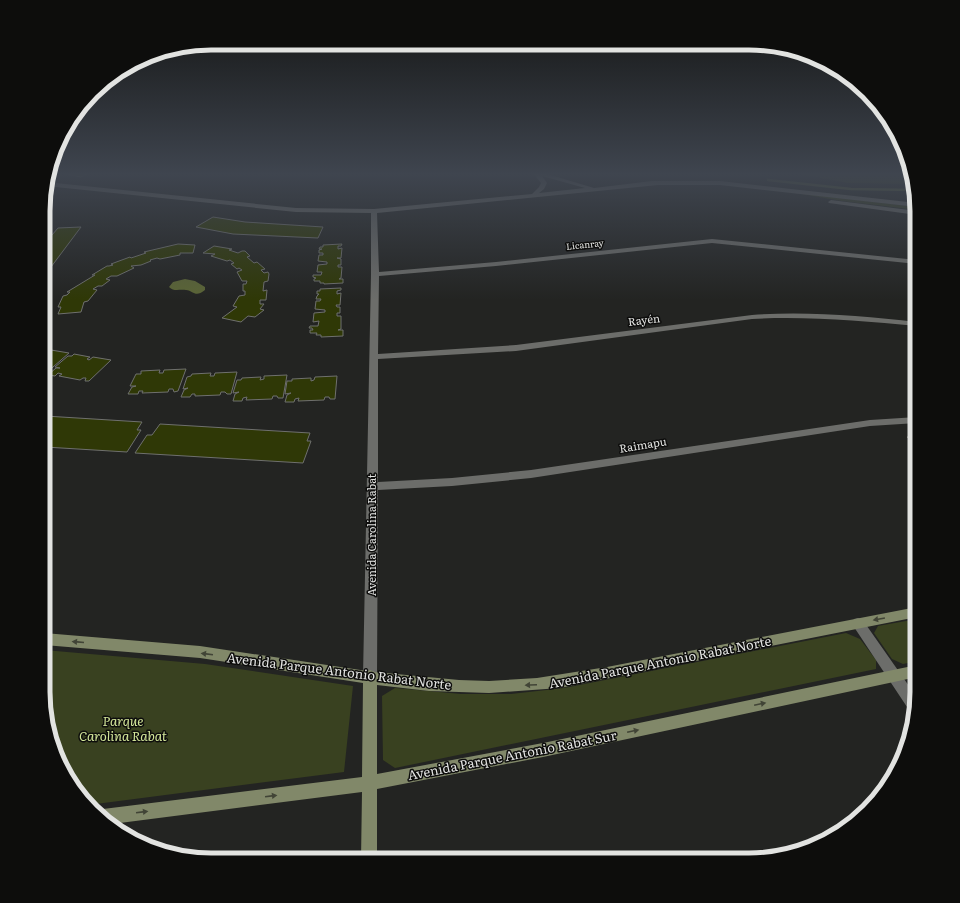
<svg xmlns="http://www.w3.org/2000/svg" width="960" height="903" font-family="Literata,serif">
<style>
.green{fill:#394120}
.water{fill:#5b6536}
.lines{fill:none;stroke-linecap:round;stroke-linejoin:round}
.stream{stroke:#5b6536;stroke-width:2.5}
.building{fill:#2f3806;stroke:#6f706e}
.street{fill:#6c6d6a;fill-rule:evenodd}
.secondary{fill:#818869;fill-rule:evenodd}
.oneway{fill:#414436}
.labels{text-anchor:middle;stroke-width:3;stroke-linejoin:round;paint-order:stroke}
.far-street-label{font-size:9px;fill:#e2e3e1;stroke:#0d0d0c}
.street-label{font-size:11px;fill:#e2e3e1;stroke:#0d0d0c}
.near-street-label{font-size:13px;fill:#e2e3e1;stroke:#0d0d0c}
.near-park-label{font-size:13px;font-style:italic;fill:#d3e699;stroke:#0d0d0c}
.rim{fill:none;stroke:#e2e3e1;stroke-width:5}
</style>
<rect width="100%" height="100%" fill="#232422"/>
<path class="green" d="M796,173H911L913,184L848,183Z
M790,192L917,207V210L842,201Z
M917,619V661L903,664L892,659L874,633L878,626Z
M846,633L860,639L876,660V669L395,768L383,760L382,696L395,688L461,694H511L564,688Z
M44,650L205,664L353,686L344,772L88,805L84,803L56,756L43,703Z"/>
<path class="water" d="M185,279L195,281L205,287V290C195,298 194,291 186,290C179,289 174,292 169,287L173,282Z"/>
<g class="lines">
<path class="stream" d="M768,180L851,189L914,190"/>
</g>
<path class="building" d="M68,173H88L81,177L66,174Z
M213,217L245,222L323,227L318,238L233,234L196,227Z
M81,227L48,271H46V242L58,228Z
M178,244L195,245L193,253H180V255L160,259L157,258L150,260L151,261L141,265L131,266L134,268L117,276H111L106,279L110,280L102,286H98L93,289L97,290L88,301L84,302L81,312L58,314L61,307H58L63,296L67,295L70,292H67L95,275H92L107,266H109L113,265L111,264L130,257L131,258L146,253L144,252Z
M342,244L341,246H338V249L342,248L341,258H337L341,259V265H338V267H342L341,278L339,279H343V283L324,284V283H320V281H314V279L316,278L313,277V275H321L322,272H317L318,265L327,264V262L318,261L319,255H323V253H319V250L322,249H319L320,247H323V245Z
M214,246L232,249L229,250L238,253L242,251H245L250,256L247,257L254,263L257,262L265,269L261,270L264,273L268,272L269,274L268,281L264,282L263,291L267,290L266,300H260V304H264L260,309L264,310L255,317L248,316L241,322L222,318L237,307L233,306L239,296L245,295V291H243V284H246L247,281H242L237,272L242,270L239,268L237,269L231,264L234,263L230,260L227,261L211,256L215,254L203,253Z
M341,288V290L337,291V294L341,293L340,305H336L337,307H340V313H337V316H341V329L338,330H343V336L321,337V335H316L317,333H310V330H313L312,328H309L310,326H318L319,321L313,322L314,313L325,312V310L315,309L316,301H320L321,299H316L317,296L319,294H317V291H320V289Z
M51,350L69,353L45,374V353H48Z
M74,354L90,357L87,359L89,360L93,357L111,360L89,381H85L86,378H83L80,380L59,376L62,374L58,373L55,376L48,375L56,368H60L55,367L68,356H72Z
M186,369L178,391L174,392L173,389H169L168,392L142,393L143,391H139L138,394H128L132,387L136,386H130L136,374H141V371L160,370L159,373H163L164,370Z
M237,372L231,394H227L225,392H221L220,395L195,396V394H192L190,397H181L184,390L188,388L183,389L187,377L191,376L192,374L211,373L210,376H214L215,373Z
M287,375L283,398H278L277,396H273L272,399L246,400L247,397L243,398L242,401H233L235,394L239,392L233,393L237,380H241L242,378L261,377L260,380L264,379V376Z
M337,376L335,399H330L329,397H325L324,400L298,401L299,398L295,399L294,402H285L287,395L291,393L285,394L287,381H292V379L311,378V381L314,380L315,377Z
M45,416L142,422L137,430H141L127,452L45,447Z
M160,424L310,433L307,441H311L303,463L135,453L147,435H152Z
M917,435V446L907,437Z
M917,453V462H915L908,455Z"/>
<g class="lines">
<path class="street" d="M533,173H544L594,188L652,181H720L917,203V207L720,185H658L377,213L379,272L496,262L712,239L917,260V264L712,243L496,266L379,276L378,354L516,345L752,315C807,311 862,316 917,322V326C862,321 807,316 752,319L516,351L378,359V482L452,478L531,470L870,420L917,417V423L870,426L531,478L452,486L378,490L377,676L375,680L370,682L365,680L363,676L371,274V213L296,212L46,186V182L296,208L374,209L532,194L539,187L541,183ZM542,176L585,188L539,193L544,189L547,183Z
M831,200L917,211V215L829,203L828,202Z
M858,618L862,619L916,696L913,711L909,710L854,627L852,623L854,619Z"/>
<path class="secondary" d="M917,607V617L560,688L489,693L429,691L377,685V774L543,743L917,665V677L543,757L377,789V860H361L362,792L112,824L97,812L103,809L362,777L363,683L200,658L44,645V633L200,646L367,671L370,670L375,672L459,680L489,681L537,678L607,667Z"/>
</g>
<defs><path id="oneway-solid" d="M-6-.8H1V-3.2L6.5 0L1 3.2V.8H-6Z"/></defs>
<g class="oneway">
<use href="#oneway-solid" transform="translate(879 619) rotate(170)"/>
<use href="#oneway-solid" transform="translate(78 642) rotate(-175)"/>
<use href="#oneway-solid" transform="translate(207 654) rotate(-173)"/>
<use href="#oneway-solid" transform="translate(531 685) rotate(177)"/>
<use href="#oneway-solid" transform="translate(760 704) rotate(-12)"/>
<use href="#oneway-solid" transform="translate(633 731) rotate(-12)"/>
<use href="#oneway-solid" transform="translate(271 796) rotate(-7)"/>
<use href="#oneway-solid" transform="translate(142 812) rotate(-7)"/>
</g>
<linearGradient id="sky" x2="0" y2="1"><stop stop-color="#131413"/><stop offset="0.58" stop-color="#3f454f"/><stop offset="1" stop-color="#3f454f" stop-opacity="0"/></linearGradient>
<rect width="960" height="300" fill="url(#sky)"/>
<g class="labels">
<g class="far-street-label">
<text transform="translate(585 245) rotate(-6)" y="3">Licanray</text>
</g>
<g class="street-label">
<text transform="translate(644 320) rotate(-7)" y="4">Rayén</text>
<text transform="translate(643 445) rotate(-9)" y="4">Raimapu</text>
<text transform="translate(372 535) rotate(-90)" y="4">Avenida Carolina Rabat</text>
</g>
<g class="near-street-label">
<text transform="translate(660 662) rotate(-11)" y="5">Avenida Parque Antonio Rabat Norte</text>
<text transform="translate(339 671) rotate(7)" y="5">Avenida Parque Antonio Rabat Norte</text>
<text transform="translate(512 755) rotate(-11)" y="5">Avenida Parque Antonio Rabat Sur</text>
</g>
<g class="near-park-label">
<text x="123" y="726">Parque<tspan x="123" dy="15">Carolina Rabat</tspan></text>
</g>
</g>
<path d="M0 0H960V903H0ZM211 50H749A161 161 0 0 1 910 211V692A161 161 0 0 1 749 853H211A161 161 0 0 1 50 692V211A161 161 0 0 1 211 50Z" fill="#0d0d0c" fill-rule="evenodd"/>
<path class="rim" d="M211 50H749A161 161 0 0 1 910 211V692A161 161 0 0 1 749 853H211A161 161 0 0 1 50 692V211A161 161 0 0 1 211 50Z"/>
</svg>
